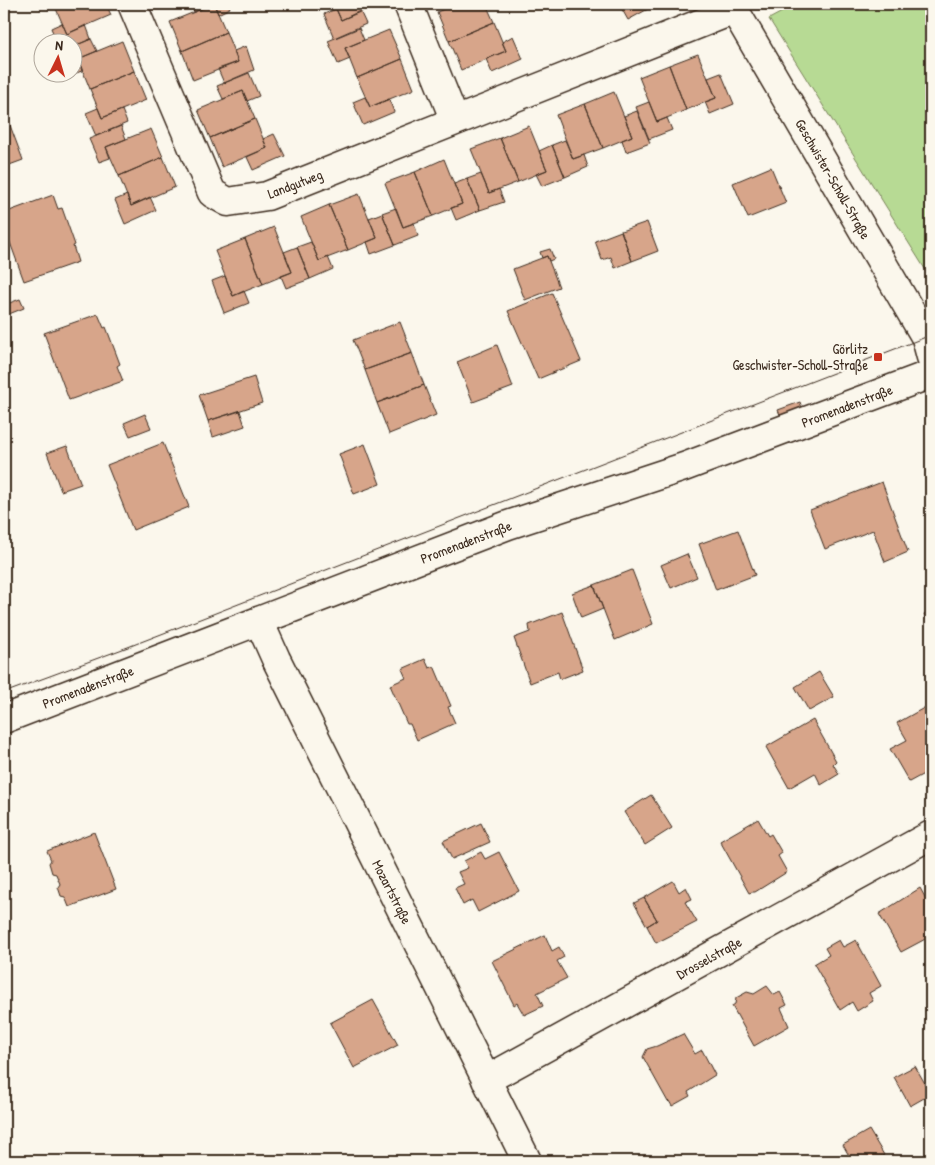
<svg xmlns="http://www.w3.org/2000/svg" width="935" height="1165" font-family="'Patrick Hand',sans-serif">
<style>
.green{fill:#b7da94;stroke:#798259}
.building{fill:#d7a58a;stroke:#3b2a1e}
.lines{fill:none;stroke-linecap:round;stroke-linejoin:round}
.minor-casing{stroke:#3b2a1e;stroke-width:31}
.secondary-casing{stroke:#3b2a1e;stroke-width:31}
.minor{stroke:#fbf7ec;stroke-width:28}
.secondary{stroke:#fbf7ec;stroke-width:28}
.tram{stroke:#3b2a1e;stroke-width:1}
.poi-dot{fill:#c8321e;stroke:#fbf7ec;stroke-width:2}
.labels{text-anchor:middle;stroke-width:4;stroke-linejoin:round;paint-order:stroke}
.street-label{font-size:14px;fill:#3b2a1e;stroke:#fbf7ec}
.poi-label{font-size:14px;fill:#3b2a1e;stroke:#fbf7ec;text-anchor:end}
</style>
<rect width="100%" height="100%" fill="#fbf7ec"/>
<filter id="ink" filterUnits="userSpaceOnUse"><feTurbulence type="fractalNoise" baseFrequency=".02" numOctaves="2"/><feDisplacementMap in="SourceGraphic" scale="10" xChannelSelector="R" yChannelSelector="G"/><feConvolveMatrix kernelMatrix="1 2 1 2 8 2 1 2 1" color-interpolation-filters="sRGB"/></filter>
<g filter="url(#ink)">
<path class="green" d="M797,4H920L931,22V266L925,269L769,19Z"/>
<path class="building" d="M54,4H106L111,15L67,34Z
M191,4H212L194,12Z
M214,4L226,32L182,51L170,22Z
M214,4H228L230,8L218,14Z
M334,4H379L341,20Z
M456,4H486L494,22L449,41L437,12Z
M619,4H657L628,20Z
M336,9L341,20L360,11L366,24L334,38L324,14Z
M494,22L506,51L461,70L449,41Z
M62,23L67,34L86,25L91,39L72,47V42H57L51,28Z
M359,28L364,40L345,48L350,59L338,64L328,41Z
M389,30L402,59L357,78L345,48Z
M226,32L238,62L193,80L182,51Z
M513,36L523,59L492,73L486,59L506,51L502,42Z
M91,39L97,51L78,59L82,71L70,75L69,72H72V47Z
M122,41L134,71L90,89L78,59Z
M246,46L254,70L224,83L218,69L238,62L234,51Z
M698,54L716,98L686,110L669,65Z
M402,59L414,89L370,107L357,78Z
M669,65L686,110L657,122L639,77Z
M134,71L146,100L102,118L90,89Z
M249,73L259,96L247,101L243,91L223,99L217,86Z
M721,73L734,104L710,114L705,102L716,98L708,78Z
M243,91L255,119L210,138L198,110Z
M614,92L632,136L603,148L585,104Z
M365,97L370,107L389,99L394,112L363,125L353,102Z
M649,102L657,122L667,118L672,130L649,139L636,107Z
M585,104L603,148L573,159L556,115Z
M98,108L102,118L122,110L127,123L96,136L86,113Z
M637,111L650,143L626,152L622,140L632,136L624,116Z
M5,112L23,160L4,167V113Z
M255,119L267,148L222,167L210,138Z
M121,126L126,139L106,147L110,158L99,162L89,139Z
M529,126L547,170L518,182L500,138Z
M151,129L163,157L119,176L106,147Z
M274,134L285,156L253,170L247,157L267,148L263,139Z
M500,138L518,182L489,193L471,149Z
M565,140L573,159L584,155L588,167L565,177L552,145Z
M552,145L565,177L542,186L536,174L547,170L539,151Z
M163,157L175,187L131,206L119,176Z
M444,159L462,204L433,216L415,172Z
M771,167L786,203L748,218L733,183Z
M415,172L433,216L403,227L385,183Z
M481,174L489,193L499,189L504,202L480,210L467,179Z
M467,179L480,210L456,220L451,208L462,204L454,184Z
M359,194L377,238L348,250L329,205Z
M53,195L58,209L62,208L75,245L73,246L78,262L24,281L4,226V213Z
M127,195L131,206L150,197L156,210L125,224L115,200Z
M329,205L348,250L319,261L301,217Z
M396,208L403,227L414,223L418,236L395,245L382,213Z
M382,213L395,245L371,254L367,242L377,238L369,218Z
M647,222L658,251L632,261L621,231Z
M274,227L292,272L263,284L245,239Z
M621,231L632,261L615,268L611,257L602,260L595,241Z
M245,239L263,284L233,296L215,251Z
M311,242L319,261L328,257L333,269L310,279L297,247Z
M297,247L310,279L286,288L281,276L292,272L284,252Z
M550,249L554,259L549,261L547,256L542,258L540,252Z
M547,256L559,287L525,300L513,269Z
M225,276L233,296L244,291L249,303L224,313L212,281Z
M552,293L581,361L538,379L508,311Z
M20,299L24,308L4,316V305Z
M98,314L104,328L106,327L120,364L117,366L123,381L69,400L44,333Z
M400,322L412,353L365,370L353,340Z
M497,345L513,387L473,402L457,362Z
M412,353L424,385L377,403L365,370Z
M254,377L262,403L208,421L199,395Z
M424,385L436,415L389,434L377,403Z
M800,402L802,408L781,417L778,410Z
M240,411L245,426L213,437L208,421Z
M145,414L151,428L130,436L124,423Z
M163,443L189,507L133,530L107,465Z
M365,444L380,484L354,494L339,454Z
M67,446L81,484L61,491L47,453Z
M882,482L908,552L885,562L873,530L825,549L810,510Z
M738,530L755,575L716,590L699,544Z
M687,554L697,577L671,588L661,565Z
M632,570L653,624L615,640L594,585Z
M594,585L603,609L581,618L572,593Z
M931,610V628L924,614Z
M562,612L583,670L560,679L558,672L530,683L514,638L530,632L529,625Z
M425,659L429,668L434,666L451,706L448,707L455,723L417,740L410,724H407L390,685L406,678L402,669Z
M819,672L834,697L809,711L795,687Z
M931,704V770L909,782L890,749L907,740L897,723Z
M813,720L836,761L833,764L839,774L821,785L815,773L789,788L766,747Z
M651,795L672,828L645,845L624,812Z
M758,819L768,836L771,834L782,853L778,856L787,872L755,892H752L749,893L720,841Z
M481,823L490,842L452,859L443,841Z
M94,832L116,889L69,907L65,897L61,896L58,887L60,884L56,874L52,873L49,863L51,860L47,851Z
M481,852L485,859L499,852L519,891L478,912L472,900L463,905L455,888L464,884L458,872L468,868L464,861Z
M673,881L679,892L686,887L692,899L685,902L697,922L656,943L647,926L657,920L644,898Z
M920,888L931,908V936L901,952L879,914Z
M644,898L657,920L647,926L634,903Z
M545,935L552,951L559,947L564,957L557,961L567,978L537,993L543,1006L524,1015L517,1003L514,1005L492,961Z
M839,940L843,947L856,940L881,986L869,993L873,1001L857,1011L852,1002L840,1010L814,964L829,955L825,948Z
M767,986L774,995L780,992L787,1005L781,1008L789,1026L754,1046L732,1006L735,1004L736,998L747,992L754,994Z
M373,1000L398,1045L354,1068L330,1023Z
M683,1034L695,1054L702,1050L715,1075L688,1092L690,1096L672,1106L669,1101L668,1102L643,1057L647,1049L657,1046Z
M915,1066L931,1094L910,1106L894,1077Z
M869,1130L884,1155L873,1161H852L843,1145Z"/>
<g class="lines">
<defs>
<path id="minor" d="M132,4L212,193L228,202L267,196L734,10
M408,4L455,121
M731,4L926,338L931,357
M259,621L276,659L527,1161
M486,1080L931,835"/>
<path id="secondary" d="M4,719L508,525L684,467L931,374"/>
</defs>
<use href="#minor" class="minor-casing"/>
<use href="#secondary" class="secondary-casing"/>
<use href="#minor" class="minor"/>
<use href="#secondary" class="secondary"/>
<path class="tram" d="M4,693L128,647L931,335"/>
</g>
</g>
<rect class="poi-dot" x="873" y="352" width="10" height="10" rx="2.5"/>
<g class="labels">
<g class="street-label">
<text transform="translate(833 179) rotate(60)" y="5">Geschwister-Scholl-Straße</text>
<text transform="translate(295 184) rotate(-21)" y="5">Landgutweg</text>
<text transform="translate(847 406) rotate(-21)" y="5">Promenadenstraße</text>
<text transform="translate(466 542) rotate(-21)" y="5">Promenadenstraße</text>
<text transform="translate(88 687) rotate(-21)" y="5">Promenadenstraße</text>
<text transform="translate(392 892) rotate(63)" y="5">Mozartstraße</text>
<text transform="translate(709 958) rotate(-29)" y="5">Drosselstraße</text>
</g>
<g class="poi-label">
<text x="868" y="354">Görlitz<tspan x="868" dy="16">Geschwister-Scholl-Straße</tspan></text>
</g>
</g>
<rect width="935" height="1165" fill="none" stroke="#fbf7ec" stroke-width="20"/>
<rect x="10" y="10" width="915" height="1145" fill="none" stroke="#3b2a1e" stroke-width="2" filter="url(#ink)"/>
<g transform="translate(58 58) rotate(5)"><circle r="24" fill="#fbf7ec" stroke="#aea59a"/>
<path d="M0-4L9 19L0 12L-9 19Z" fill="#c8321e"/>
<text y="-8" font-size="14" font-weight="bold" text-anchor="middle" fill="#3b2a1e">N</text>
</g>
</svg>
